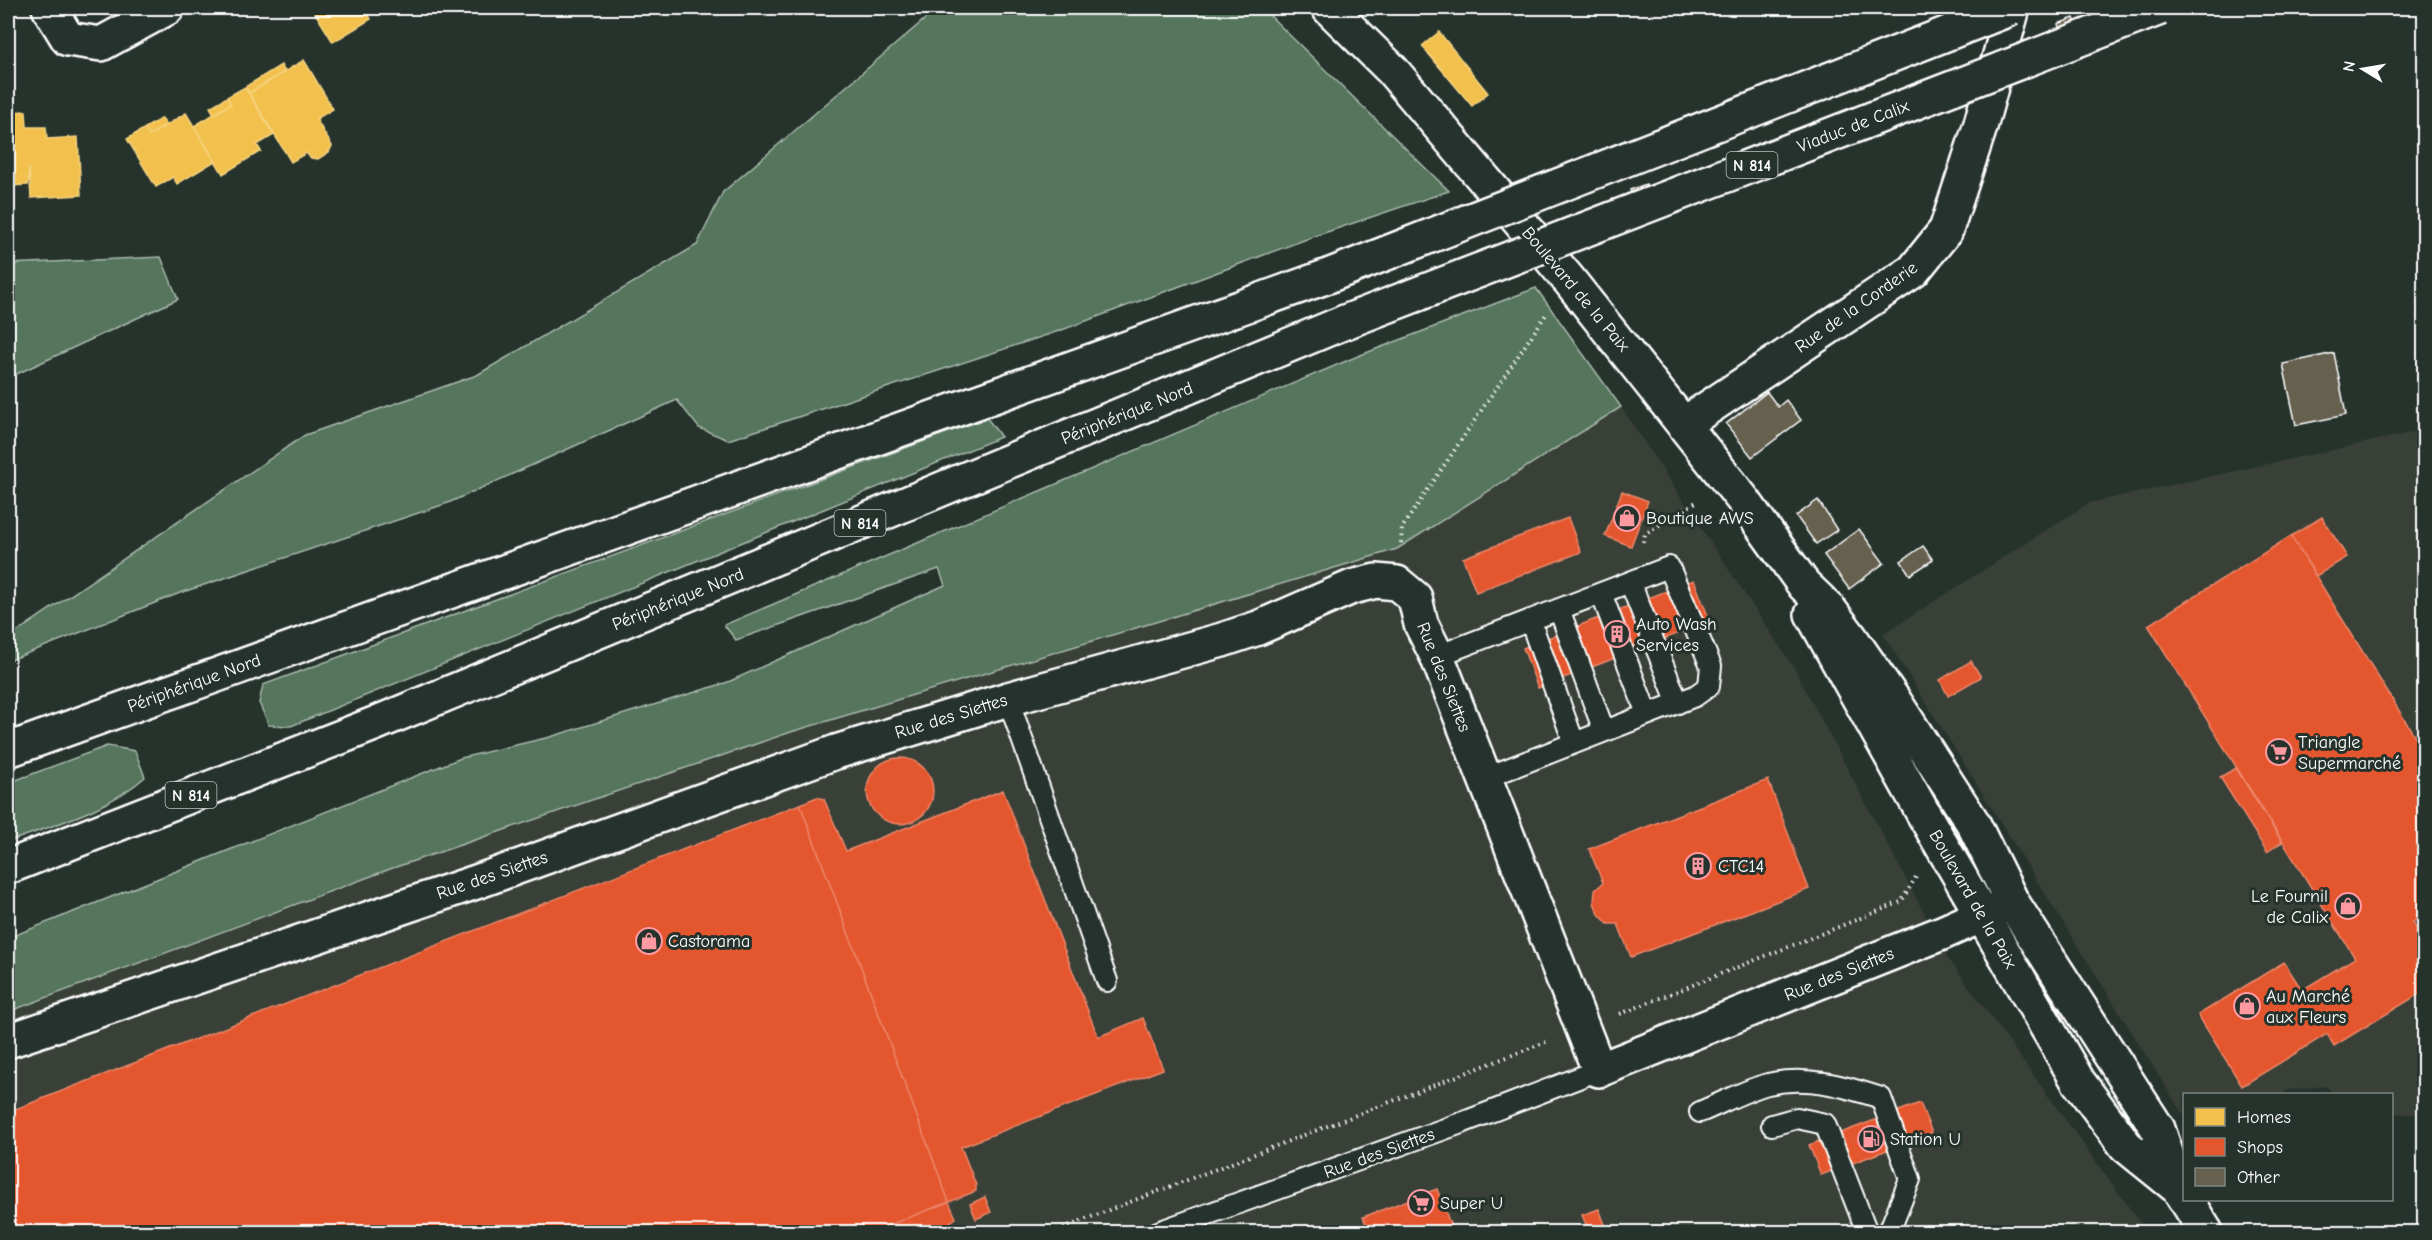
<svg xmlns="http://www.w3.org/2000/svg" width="2432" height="1240" font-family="'Comic Neue',sans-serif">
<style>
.built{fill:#394037}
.green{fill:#55745c;stroke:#aabaae;stroke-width:1.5}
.homes{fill:#f2c14e;stroke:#f6d483;stroke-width:1.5}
.shops{fill:#e4572e;stroke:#ec896d;stroke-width:1.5}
.building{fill:#66604f;stroke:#fff;stroke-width:1.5}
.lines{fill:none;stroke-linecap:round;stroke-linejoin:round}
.service-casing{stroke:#fff;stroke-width:24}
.minor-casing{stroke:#fff;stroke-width:38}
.tertiary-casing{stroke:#fff;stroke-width:38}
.trunk-casing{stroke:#fff;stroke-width:38}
.path{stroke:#fff;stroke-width:4;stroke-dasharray:1.5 4.5;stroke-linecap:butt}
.service{stroke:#26332d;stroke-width:20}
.minor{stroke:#26332d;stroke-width:33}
.tertiary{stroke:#26332d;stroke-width:33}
.trunk{stroke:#26332d;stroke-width:33}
.trunk-bridge-casing{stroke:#fff;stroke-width:38;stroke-linecap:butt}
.trunk-bridge{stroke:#26332d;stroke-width:33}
.labels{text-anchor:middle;stroke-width:6;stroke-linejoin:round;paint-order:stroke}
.shield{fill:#26332d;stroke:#bec2c0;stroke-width:1.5}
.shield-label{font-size:16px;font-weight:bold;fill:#fff}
.street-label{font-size:18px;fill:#fff;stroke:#26332d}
.poi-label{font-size:18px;fill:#fff;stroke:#26332d;text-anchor:start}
</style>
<rect width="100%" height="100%" fill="#26332d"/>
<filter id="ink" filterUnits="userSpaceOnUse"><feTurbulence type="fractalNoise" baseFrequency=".0167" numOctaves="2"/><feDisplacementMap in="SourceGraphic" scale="12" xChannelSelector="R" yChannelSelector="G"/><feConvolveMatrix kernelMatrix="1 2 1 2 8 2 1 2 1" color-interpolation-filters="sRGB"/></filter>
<g filter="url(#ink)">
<path class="built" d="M1621,407L1794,668L1948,958L2147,1232H8V1012L390,869L791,732L1397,549Z
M2424,430V1115L2392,1113V1094H2335L2326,1086L2288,1090L2282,1094H2184V1116L1883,634L2089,503Z"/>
<path class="green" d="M938,8H1262L1449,191L1315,236L1059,331L728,440L699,428L677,400L448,503L180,593L8,661V638L305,435L477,375L697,245L723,192Z
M161,257L178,299L8,378V264Z
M1536,288L1621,407L1397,549L791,732L390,869L8,1012V938L461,758L550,737L728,682L945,585L939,569L736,640L724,625L1358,356Z
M987,418L1001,437L291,726L269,725L259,703L263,685Z
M107,746L135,751L145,777C108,810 54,825 8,842V783Z"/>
<path class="homes" d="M312,8H376L367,12L371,19L333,42Z
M1439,32L1488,93L1472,106L1422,46Z
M304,60L333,109L316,119L332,146L329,152L318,159L311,158L306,153L291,162L249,93Z
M281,65L285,72L249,93L245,87Z
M245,87L274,135L257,145L261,151L223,174L194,126L231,104L227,97Z
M227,97L231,104L214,114L210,107Z
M26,111L27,127H46L47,139L78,137L81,195L31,198L29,168L28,185L8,186V112Z
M186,113L215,161L177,184L173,177L156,187L127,139L145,128L149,136Z
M162,118L166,125L149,136L145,128Z"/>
<path class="shops" d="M1622,491L1648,501L1631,546L1605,536Z
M2322,517L2347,557L2316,576L2291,536Z
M1568,518L1581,552L1476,592L1463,558Z
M2291,536L2424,751V915L2413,922L2422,937L2424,935V991L2334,1046L2327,1034L2242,1086L2198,1015L2284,962L2302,990L2355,958L2148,625Z
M1694,580L1710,621L1538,688L1523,648Z
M1971,661L1981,677L1948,696L1940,680Z
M867 791a33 33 0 1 1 66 0a33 33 0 1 1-66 0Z
M2236,768L2282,842L2267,852L2220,777Z
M1768,780L1809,889L1631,957L1618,924H1608L1599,914L1594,903L1595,890L1603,883L1589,849Z
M1003,790L1098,1037L1143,1018L1163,1069L961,1147L976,1185V1191L949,1202L800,804L817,797L824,799L846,851Z
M800,804L949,1202L871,1232H8V1112Z
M1920,1103L1932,1133L1821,1175L1809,1145Z
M1437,1189L1453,1232H1369L1363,1217Z
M985,1197L991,1212L976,1219L970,1204Z
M949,1202L956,1218L935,1232H871Z
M1599,1209L1608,1232H1589L1582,1215Z"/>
<path class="building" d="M2074,18L2080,33L2064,40L2058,24Z
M1646,184L1652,200L1637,205L1630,190Z
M2334,353L2346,415L2296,425L2283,364Z
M1767,392L1778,407L1786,400L1801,420L1752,457L1726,424Z
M1818,500L1837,530L1816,544L1796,516Z
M1859,529L1884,563L1849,589L1824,555Z
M1923,546L1933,560L1910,575L1901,561Z"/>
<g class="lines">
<defs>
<path id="service" d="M1630,582L1678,703
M1601,593L1647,714
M1559,609L1604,731
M1530,620L1574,743
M1437,656L1669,567L1711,666L1709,686L1695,696L1485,778
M1008,699L1107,981
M1700,1112C1722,1103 1745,1090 1768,1084C1807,1075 1844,1086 1881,1098L1910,1179L1889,1232
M1772,1125L1797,1118L1825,1124L1867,1232
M1158,1232L1464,1122L1599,1070"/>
<path id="minor" d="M49,8L68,39L101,44L167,8
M1684,424L1913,271L1946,230L1980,127L2013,8
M8,1041L479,881L836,752L1008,699L1222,640L1258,628L1352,587L1376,581L1397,583L1415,598L1421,624L1437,656L1599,1070L1942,933L2008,904"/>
<path id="tertiary" d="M1329,8L1392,70L1569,280L1744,501L1804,585L1829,609L1851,638L1893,699L1973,823L2012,902L2158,1129L2178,1188L2184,1198
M1812,614L1923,813L2078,1081L2126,1146L2178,1188
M2186,1200L2206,1232"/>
<path id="trunk" d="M8,750L1328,276
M8,867L374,724L1345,322"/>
</defs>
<use href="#service" class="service-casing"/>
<use href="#minor" class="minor-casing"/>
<use href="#tertiary" class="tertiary-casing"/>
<use href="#trunk" class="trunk-casing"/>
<path class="path" d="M1643,542L1645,534L1696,502
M1401,543L1402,528L1547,313
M1620,1014L1901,902L1916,877
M1052,1232L1546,1042"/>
<use href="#service" class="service"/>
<use href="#minor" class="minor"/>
<use href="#tertiary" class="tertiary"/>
<use href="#trunk" class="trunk"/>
<defs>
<path id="trunk-bridge" d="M1328,276L2012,8
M1345,322L2160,8"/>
</defs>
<use href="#trunk-bridge" class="trunk-bridge-casing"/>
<use href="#trunk-bridge" class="trunk-bridge"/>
</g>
</g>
<defs>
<symbol id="shop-ring" viewBox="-11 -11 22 22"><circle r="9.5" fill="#26332d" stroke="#ff9aa2" stroke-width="1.5"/><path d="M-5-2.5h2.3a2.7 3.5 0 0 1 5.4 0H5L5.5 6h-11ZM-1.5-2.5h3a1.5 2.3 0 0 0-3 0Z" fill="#ff9aa2"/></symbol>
<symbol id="building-ring" viewBox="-11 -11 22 22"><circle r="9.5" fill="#26332d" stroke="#ff9aa2" stroke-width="1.5"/><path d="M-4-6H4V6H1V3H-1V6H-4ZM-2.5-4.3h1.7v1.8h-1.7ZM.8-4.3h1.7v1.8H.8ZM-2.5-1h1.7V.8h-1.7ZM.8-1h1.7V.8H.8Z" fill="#ff9aa2"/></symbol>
<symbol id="supermarket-ring" viewBox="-11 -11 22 22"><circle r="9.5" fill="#26332d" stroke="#ff9aa2" stroke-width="1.5"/><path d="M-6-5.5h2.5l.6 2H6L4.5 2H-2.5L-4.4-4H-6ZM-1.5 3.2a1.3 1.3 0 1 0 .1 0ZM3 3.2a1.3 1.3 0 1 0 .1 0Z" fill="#ff9aa2"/></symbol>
<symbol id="fuel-ring" viewBox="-11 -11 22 22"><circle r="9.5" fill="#26332d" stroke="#ff9aa2" stroke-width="1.5"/><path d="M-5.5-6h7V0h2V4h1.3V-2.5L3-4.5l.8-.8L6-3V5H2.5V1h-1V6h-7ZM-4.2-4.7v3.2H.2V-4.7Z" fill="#ff9aa2"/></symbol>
</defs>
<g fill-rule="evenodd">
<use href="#shop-ring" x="1612" y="503" width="30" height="30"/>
<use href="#building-ring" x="1602" y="619" width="30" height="30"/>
<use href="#supermarket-ring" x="2264" y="737" width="30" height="30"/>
<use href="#building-ring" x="1683" y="851" width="30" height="30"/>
<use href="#shop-ring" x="2333" y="891" width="30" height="30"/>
<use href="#shop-ring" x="634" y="926" width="30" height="30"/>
<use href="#shop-ring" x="2232" y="991" width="30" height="30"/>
<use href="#fuel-ring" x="1856" y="1124" width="30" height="30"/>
<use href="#supermarket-ring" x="1406" y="1188" width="30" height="30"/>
</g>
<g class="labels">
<g class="shield">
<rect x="1726.5" y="152" width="51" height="26" rx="4.5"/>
<rect x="834.5" y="510" width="51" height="26" rx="4.5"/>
<rect x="165.5" y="782" width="51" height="26" rx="4.5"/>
</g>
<g class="shield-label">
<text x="1752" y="171">N 814</text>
<text x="860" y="529">N 814</text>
<text x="191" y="801">N 814</text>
</g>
<g class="street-label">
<text transform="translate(1853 126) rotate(-21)" y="6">Viaduc de Calix</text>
<text transform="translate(1576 289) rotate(50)" y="6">Boulevard de la Paix</text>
<text transform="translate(1856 307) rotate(-35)" y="6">Rue de la Corderie</text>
<text transform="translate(1127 413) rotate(-22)" y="6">Périphérique Nord</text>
<text transform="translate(678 599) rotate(-22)" y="6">Périphérique Nord</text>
<text transform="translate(1444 677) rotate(68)" y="6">Rue des Siettes</text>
<text transform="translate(194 683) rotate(-20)" y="6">Périphérique Nord</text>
<text transform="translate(951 716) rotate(-17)" y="6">Rue des Siettes</text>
<text transform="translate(492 875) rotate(-19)" y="6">Rue des Siettes</text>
<text transform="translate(1973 899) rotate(60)" y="6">Boulevard de la Paix</text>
<text transform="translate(1839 974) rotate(-22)" y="6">Rue des Siettes</text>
<text transform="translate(1379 1153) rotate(-20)" y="6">Rue des Siettes</text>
</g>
<g class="poi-label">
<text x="1646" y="524">Boutique AWS</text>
<text x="1636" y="630">Auto Wash<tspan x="1636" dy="21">Services</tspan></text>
<text x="2298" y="748">Triangle<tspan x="2298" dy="21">Supermarché</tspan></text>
<text x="1718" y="872">CTC14</text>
<text x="2328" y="902" text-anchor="end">Le Fournil<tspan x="2328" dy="21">de Calix</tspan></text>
<text x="668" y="947">Castorama</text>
<text x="2266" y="1002">Au Marché<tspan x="2266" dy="21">aux Fleurs</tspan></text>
<text x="1890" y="1145">Station U</text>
<text x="1440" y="1209">Super U</text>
</g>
</g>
<rect width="2432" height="1240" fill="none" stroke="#26332d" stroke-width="30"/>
<rect x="15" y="15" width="2402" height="1210" fill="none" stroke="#fff" stroke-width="2" filter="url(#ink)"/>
<rect x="2183" y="1093" width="210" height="108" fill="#26332d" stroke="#7d8581" stroke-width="1.5"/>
<rect x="2195" y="1108" width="30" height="18" fill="#f2c14e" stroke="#7d8581" stroke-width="1.5"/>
<text x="2237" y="1123" font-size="18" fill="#ffffff">Homes</text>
<rect x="2195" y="1138" width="30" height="18" fill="#e4572e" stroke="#7d8581" stroke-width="1.5"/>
<text x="2237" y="1153" font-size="18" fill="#ffffff">Shops</text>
<rect x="2195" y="1168" width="30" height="18" fill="#66604f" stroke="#7d8581" stroke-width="1.5"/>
<text x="2237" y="1183" font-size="18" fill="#ffffff">Other</text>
<g transform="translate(2363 69) rotate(281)" stroke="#26332d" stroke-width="4.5" paint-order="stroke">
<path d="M0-4.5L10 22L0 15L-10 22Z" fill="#ffffff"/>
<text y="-9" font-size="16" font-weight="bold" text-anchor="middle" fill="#ffffff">N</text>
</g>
</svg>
